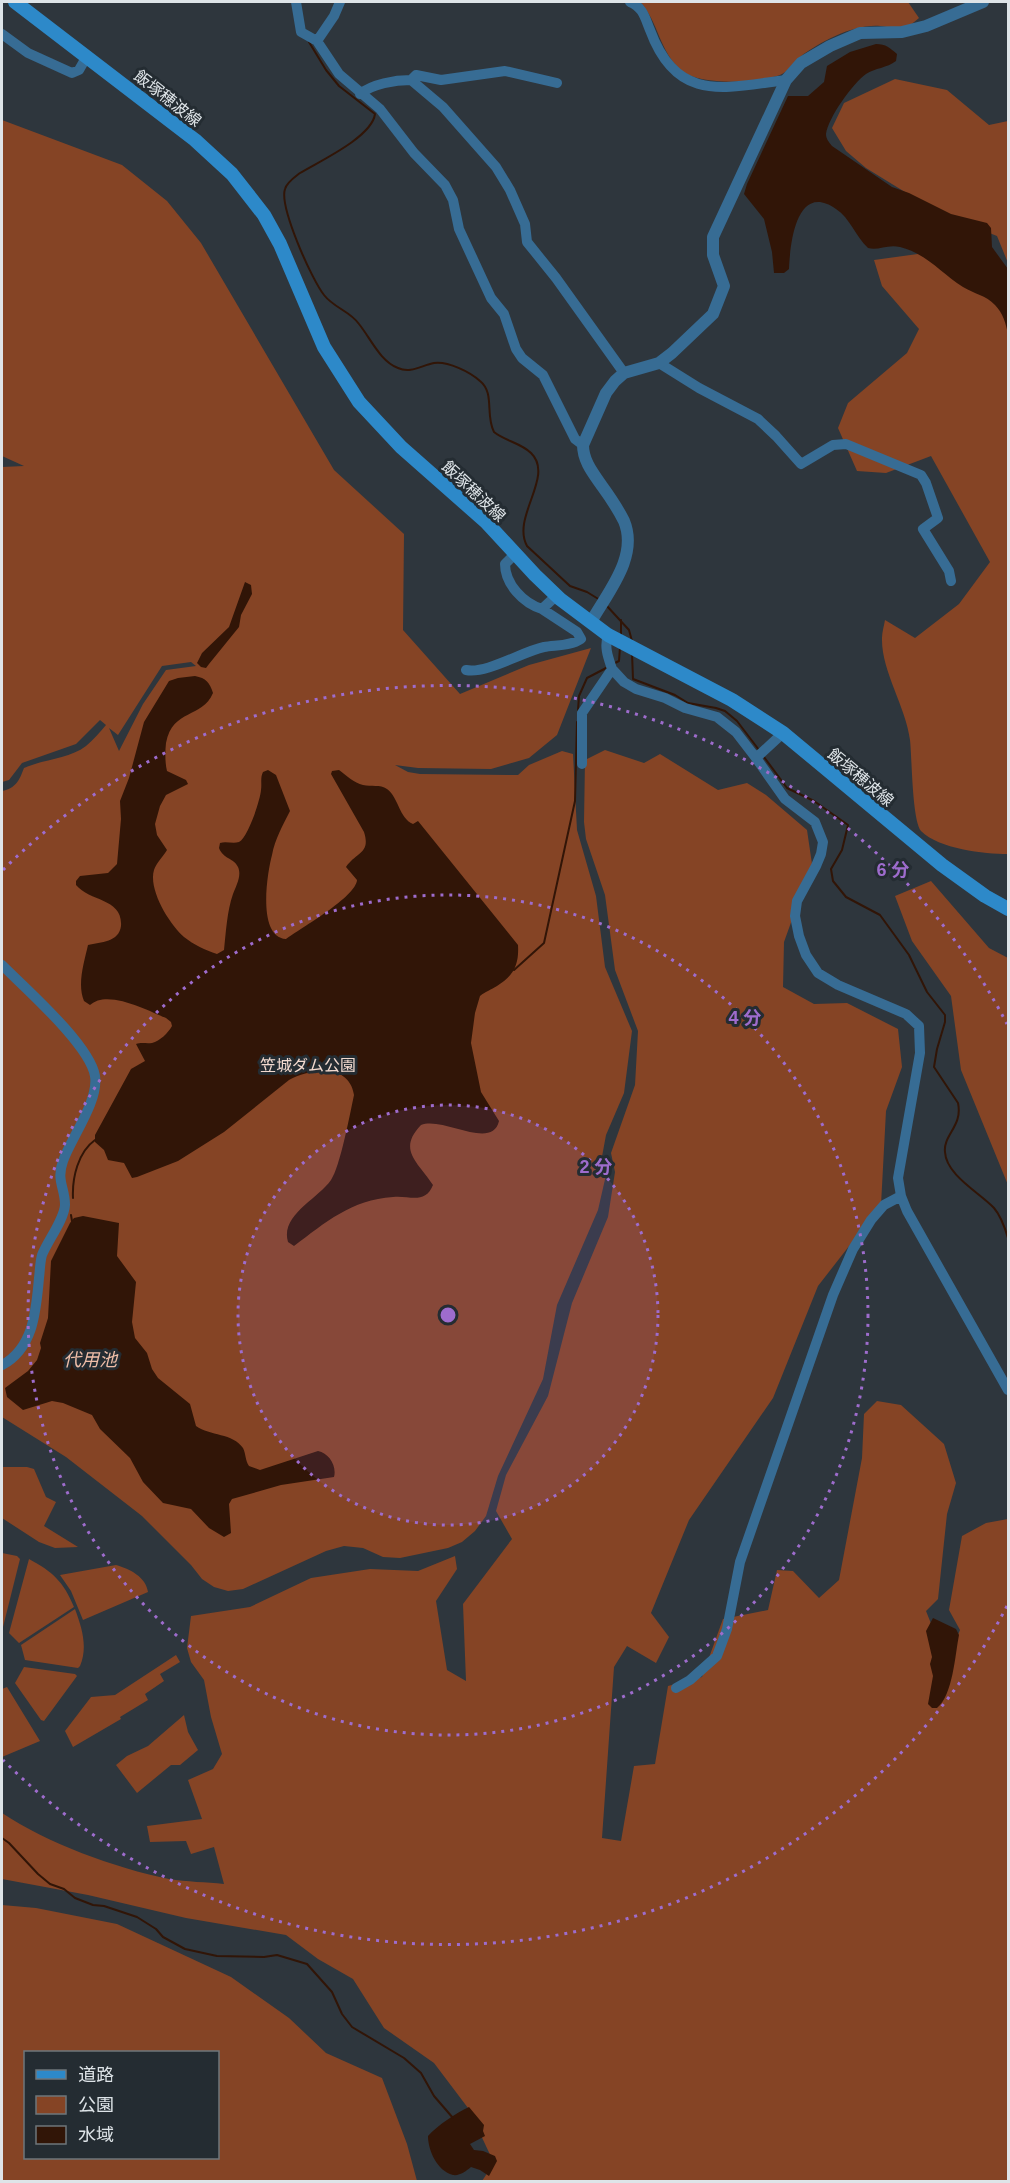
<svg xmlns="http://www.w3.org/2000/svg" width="1010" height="2183" font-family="Arial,'Noto Sans JP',sans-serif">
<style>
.green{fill:#854425;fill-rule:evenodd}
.water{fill:#311507}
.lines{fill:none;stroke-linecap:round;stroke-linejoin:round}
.stream{stroke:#311507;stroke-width:2}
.minor{stroke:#376c94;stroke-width:10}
.tertiary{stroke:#376c94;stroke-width:12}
.secondary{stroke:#2d89c9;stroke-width:14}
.ring{fill:none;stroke:#9e6ccd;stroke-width:3;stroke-dasharray:3 6}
.labels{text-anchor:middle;stroke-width:6;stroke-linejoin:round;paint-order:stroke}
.street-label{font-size:16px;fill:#dee4e8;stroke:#242c32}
.park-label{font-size:16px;fill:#f3dacf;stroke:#242c32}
.water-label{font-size:18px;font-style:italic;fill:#efbea8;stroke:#242c32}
.centre{fill:#9e6ccd;stroke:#242c32;stroke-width:3}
.ring-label{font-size:18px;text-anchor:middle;font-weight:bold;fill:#9e6ccd;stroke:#242c32;stroke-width:6;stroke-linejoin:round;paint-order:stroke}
</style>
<rect width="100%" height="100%" fill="#2e363d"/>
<path class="green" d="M640,2H908L919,18L902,32C895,30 887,26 880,26C854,24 821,41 800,57C793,62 788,72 780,75C758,83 701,86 682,71C659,52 659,22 640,2Z
M895,79L947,90L989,125L1008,121V263L997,236L939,213L866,168L846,151L832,128L844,103Z
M2,120L122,165L167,201L201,243L334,470L404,534L403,630L460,694L529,665L591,648L557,735L529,758L491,769L418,768L395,765L408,772L420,774L518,775L529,765L562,751L573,754L577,830L596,896L605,967L632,1031L624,1093L606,1135L601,1162L606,1175L598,1210L557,1305L543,1379L498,1476L486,1516L475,1531L462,1542L448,1548L400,1558L383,1557L363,1548L344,1546L326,1551L243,1589L228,1591L214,1587L202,1579L191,1565L142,1516L66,1457L2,1417V791C16,788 19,781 24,768C44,759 69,759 86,746C93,740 100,732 106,725L100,720L76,744L22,763L9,780L2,782V467L24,466L2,456ZM191,662L196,666L166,670L143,704L119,751L109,728L118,735L162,666Z
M925,253L1008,301V854C984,854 939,849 921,831C912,820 912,758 910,740C906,707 881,670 882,638C882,632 884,626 885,620L915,638L959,604L990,562L931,456L886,473L857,471L838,428L848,403L907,353L919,329L882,286L874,260Z
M605,750L644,763L660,754L718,790L747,783L766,795L807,830L812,864L784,942L783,987L814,1004L847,1003L898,1029L902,1067L886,1111L881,1205L818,1286L773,1398L689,1520L651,1613L669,1637L656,1663L627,1646L614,1667L602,1838L621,1841L634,1766L655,1764L668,1686L702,1677L723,1619L768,1610L777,1570L793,1571L819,1598L839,1580L862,1458L864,1414L877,1401L901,1405L944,1444L956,1483L947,1514L938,1599L926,1611L932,1626L941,1676L960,1630L949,1610L962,1536L986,1523L1008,1519V2181H482L494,2163L468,2108L434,2063L384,2028L353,1979L318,1959L286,1935L186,1918L88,1895L2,1879V1813C47,1843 115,1868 169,1879C187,1882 206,1882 224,1884L214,1847L191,1854L186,1841L150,1842L147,1826L202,1819L188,1780L213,1769L222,1754L211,1717L204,1680L191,1662L187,1648L191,1616L250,1607L311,1578L370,1569L418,1571L455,1556L457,1569L436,1601L447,1670L466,1681L463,1604L512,1539L496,1511L506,1475L548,1396L572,1303L608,1217L615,1172L611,1153L635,1085L638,1031L615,970L605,895L586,839L584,822L585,760Z
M931,881L989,948L1008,958V1185L961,1070L951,996L912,941L895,896Z
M2,1467H27L34,1469L46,1497L56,1502L44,1526L78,1547L55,1548L39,1542L2,1518Z
M2,1553L17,1556L20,1559L2,1631Z
M29,1559C53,1572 63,1581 74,1607L19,1643L9,1633Z
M116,1565C130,1569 146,1577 148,1592L83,1620L71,1591L60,1575Z
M75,1609C82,1628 88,1647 80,1666L78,1668L25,1660L21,1645Z
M176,1655L180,1662L160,1674L164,1681L145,1694L148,1700L120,1717L121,1719L73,1747L65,1731L91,1697L115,1695Z
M24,1667L75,1674L77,1676L44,1721L41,1720L15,1683Z
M7,1687L40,1741L2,1757V1689Z
M184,1715L188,1732L198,1750L180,1765H171L137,1793L116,1765L127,1756L148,1746Z
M2,1905L36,1908L117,1924L231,1977L289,2018L326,2053L382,2078L407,2144L417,2181H2ZM26,2052H218V2158H26Z"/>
<path class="water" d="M876,44C886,44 890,48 897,54L896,61C887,68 875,68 866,74C853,83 828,118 826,134C826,139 829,142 832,146L892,187L909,193L951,214L987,223L991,228L992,247L1008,269V334C1006,324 1003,313 995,305C986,295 974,294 963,287C941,273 927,254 900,247C887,244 878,251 868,248C856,237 850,218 836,209C796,181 790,245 789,269L784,273H774L772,252L764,219L744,194L747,184L788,96H808L824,82L827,66L850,52Z
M245,582L251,585L252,594L241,615L239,627L209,664L206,668L201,667L197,663L202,653L229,627Z
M195,676C206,678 210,683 213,693C202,719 173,708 166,743C165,752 165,763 167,771L186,780L188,784L166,795L160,806L155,824L157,835L167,850C163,857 156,863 154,870C148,890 170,925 184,937C194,945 205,950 217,954L224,950C226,932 227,911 233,894C236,886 242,876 238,867C234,858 223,859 219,848L220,843C226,841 233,844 239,842C248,837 260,801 261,790C262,783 260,778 263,772L268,770L276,775L290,811C283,825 275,839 272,855C267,874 257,937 286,939C301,928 356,897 357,880L346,867C356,852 371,854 364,832L331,774L332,771L339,770C346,775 354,783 363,785C371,787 380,784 387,789C399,798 399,818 413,824L418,821L518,945C519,963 515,975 497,986C491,990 486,991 480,996L475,1013L471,1043L481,1092L499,1121C492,1151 443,1116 421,1125C397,1150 418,1162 433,1185C425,1205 409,1195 393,1197C351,1200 326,1222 294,1246L288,1242C280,1215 318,1199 331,1180C340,1167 350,1114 354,1095C349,1063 311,1068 289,1080L224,1132L178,1161L137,1177L132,1178L124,1163L108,1160L104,1150L95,1142V1135L131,1069L145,1061L136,1044C142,1042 146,1044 152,1043C160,1041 168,1033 172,1026L171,1022L166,1018C147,1010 107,989 90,1005L84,1001C77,984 84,963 88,945C101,942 119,942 121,926C123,898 90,902 76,885V881L80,876L108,873L117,864L121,819L120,801L129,778L144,722L169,681L178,678Z
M83,1216L119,1223L117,1256L136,1282L132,1322L135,1338L147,1353L152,1369L158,1378L190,1404L196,1426C210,1436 233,1433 243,1448C246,1454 245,1460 249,1466L260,1470L318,1451C329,1453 337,1466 334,1477L281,1485L232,1499L229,1504L231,1533L224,1537L209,1528L191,1509L163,1503L143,1482L130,1458L100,1429L92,1415L63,1403L52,1401L23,1410L7,1397L5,1388L28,1371L37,1360L41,1348L40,1343L48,1318L51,1261L70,1223L74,1218Z
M933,1618L956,1629L959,1635C955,1655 953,1695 937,1708H932L928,1704L933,1676L930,1664L932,1657L926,1631Z
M469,2107L484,2125L483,2131L485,2136L470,2144L474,2150L483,2151L495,2156L497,2161L489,2176L480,2170L471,2167C466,2171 460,2176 453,2175C437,2171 428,2150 428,2136C438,2125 456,2113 469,2107Z"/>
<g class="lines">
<path class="stream" d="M309,42L326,70L339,86L375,114C372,137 320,161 300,173C295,177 287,182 285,189C279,207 312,280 324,295C334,308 350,311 359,324C371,339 380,361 398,368C411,374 422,365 434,363C448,361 470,372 480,381C495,393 485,415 494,432C505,441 521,443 531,453C555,476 511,517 527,546L570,586L587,592L600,600
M606,605L629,630L632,641
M621,635V620
M632,653L633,679L675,695L688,703L716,708L725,711L737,721L759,750
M613,664L619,661L620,647
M578,710L579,696L587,678L608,667
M764,757L787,788L814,801L848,825L842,850L831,869L833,881L846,897L880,915L909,955L927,992L945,1015V1022L937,1049L934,1067L958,1103C963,1126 943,1135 945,1152C946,1175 980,1193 994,1208C1001,1216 1005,1228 1008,1238
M514,970L544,943L575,801L577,722
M73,1198C72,1178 78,1152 95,1140
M71,1215L72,1221
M2,1838L9,1843L38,1874L50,1884L64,1889L75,1898L93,1905L104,1906L137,1917L156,1929L163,1937L185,1949L217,1956L264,1957L277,1955L307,1964L332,1992L342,2014L352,2027L404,2058L421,2073L434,2096L453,2118"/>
<path class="minor" d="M296,2L301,32L317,41L339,74L380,109L414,153L445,185L453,200L459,229L491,298L504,314L516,349L522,358L543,375L575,439L583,445
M630,2C643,7 645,18 650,30C677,103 723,88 786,80
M2,34L28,53L72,73L79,70L87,56
M317,41L334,16L340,2
M411,80L416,75L441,80L505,71L557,83
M360,94C372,84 395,80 411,80L443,107L496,167L510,190L525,224L527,242L556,278L624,373
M659,363L699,388L758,419L776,436L801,464L833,445L846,444L921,475L926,483L938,518L923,529L949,571L951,581
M515,554L505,564C505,584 523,603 542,609L557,595
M612,669L624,682L636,689L665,698L685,708L717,717L736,732L756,758
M466,670C487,674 521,652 544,647C556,645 571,646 581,639L577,632L542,609
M783,733L756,758L785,799L815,822L823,842L821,854L816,866L797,901L795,916L799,936L806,955L818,973L838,985L906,1014L919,1026L920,1053L898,1178L901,1196L907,1211L1008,1390
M582,764V713L612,669C608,657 604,647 608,635
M2,965C25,988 90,1045 95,1076C99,1101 71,1138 63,1161C56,1181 65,1187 65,1205C64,1220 48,1240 42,1255C40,1262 40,1270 39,1278C36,1310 34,1348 2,1365
M676,1688L690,1680L717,1656L727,1629L740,1562L833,1295L853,1249L871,1220L884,1205L901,1196"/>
<path class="tertiary" d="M591,622C607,593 639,557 624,521C618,509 610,497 602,486C593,473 583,461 583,445L606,393L615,381L624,373L659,363L672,353L713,314L724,286L713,255V237L786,80L801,63L830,46L860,33L902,32L926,26L983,2"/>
<path class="secondary" d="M15,2L195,140L232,174L264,215L280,244L324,347L359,402L401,447L486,522L535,575L560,599L608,635L732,700L783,733L942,865L985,896L1008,909"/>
</g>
<circle cx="448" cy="1315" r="210" fill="#9e6ccd" fill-opacity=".12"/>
<g class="ring">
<circle cx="448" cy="1315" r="210"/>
<circle cx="448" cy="1315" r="420"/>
<path d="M1007 1606A630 630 0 0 1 3 1760M3 870A630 630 0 0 1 1007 1024"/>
</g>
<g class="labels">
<g class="street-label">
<text transform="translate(168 98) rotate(38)" y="6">飯塚穂波線</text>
<text transform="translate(474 491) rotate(43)" y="6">飯塚穂波線</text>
<text transform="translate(861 777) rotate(40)" y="6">飯塚穂波線</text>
</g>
<g class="park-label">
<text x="308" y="1071">笠城ダム公園</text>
</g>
<g class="water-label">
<text x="90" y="1366">代用池</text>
</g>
</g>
<circle cx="448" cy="1315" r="9" class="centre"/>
<g class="ring-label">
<text x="893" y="876">6 分</text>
<text x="745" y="1024">4 分</text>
<text x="596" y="1173">2 分</text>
</g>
<rect width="1010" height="2183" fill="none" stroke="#dee4e8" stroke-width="6"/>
<rect x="24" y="2051" width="195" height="108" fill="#242c32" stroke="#6e767b" stroke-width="1.5"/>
<rect x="36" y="2070" width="30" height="9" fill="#2d89c9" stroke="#6e767b" stroke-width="1.5"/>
<text x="78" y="2081" font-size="18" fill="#dee4e8">道路</text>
<rect x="36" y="2096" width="30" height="18" fill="#854425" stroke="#6e767b" stroke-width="1.5"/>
<text x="78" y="2111" font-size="18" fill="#dee4e8">公園</text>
<rect x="36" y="2126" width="30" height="18" fill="#311507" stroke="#6e767b" stroke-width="1.5"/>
<text x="78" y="2141" font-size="18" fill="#dee4e8">水域</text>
</svg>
